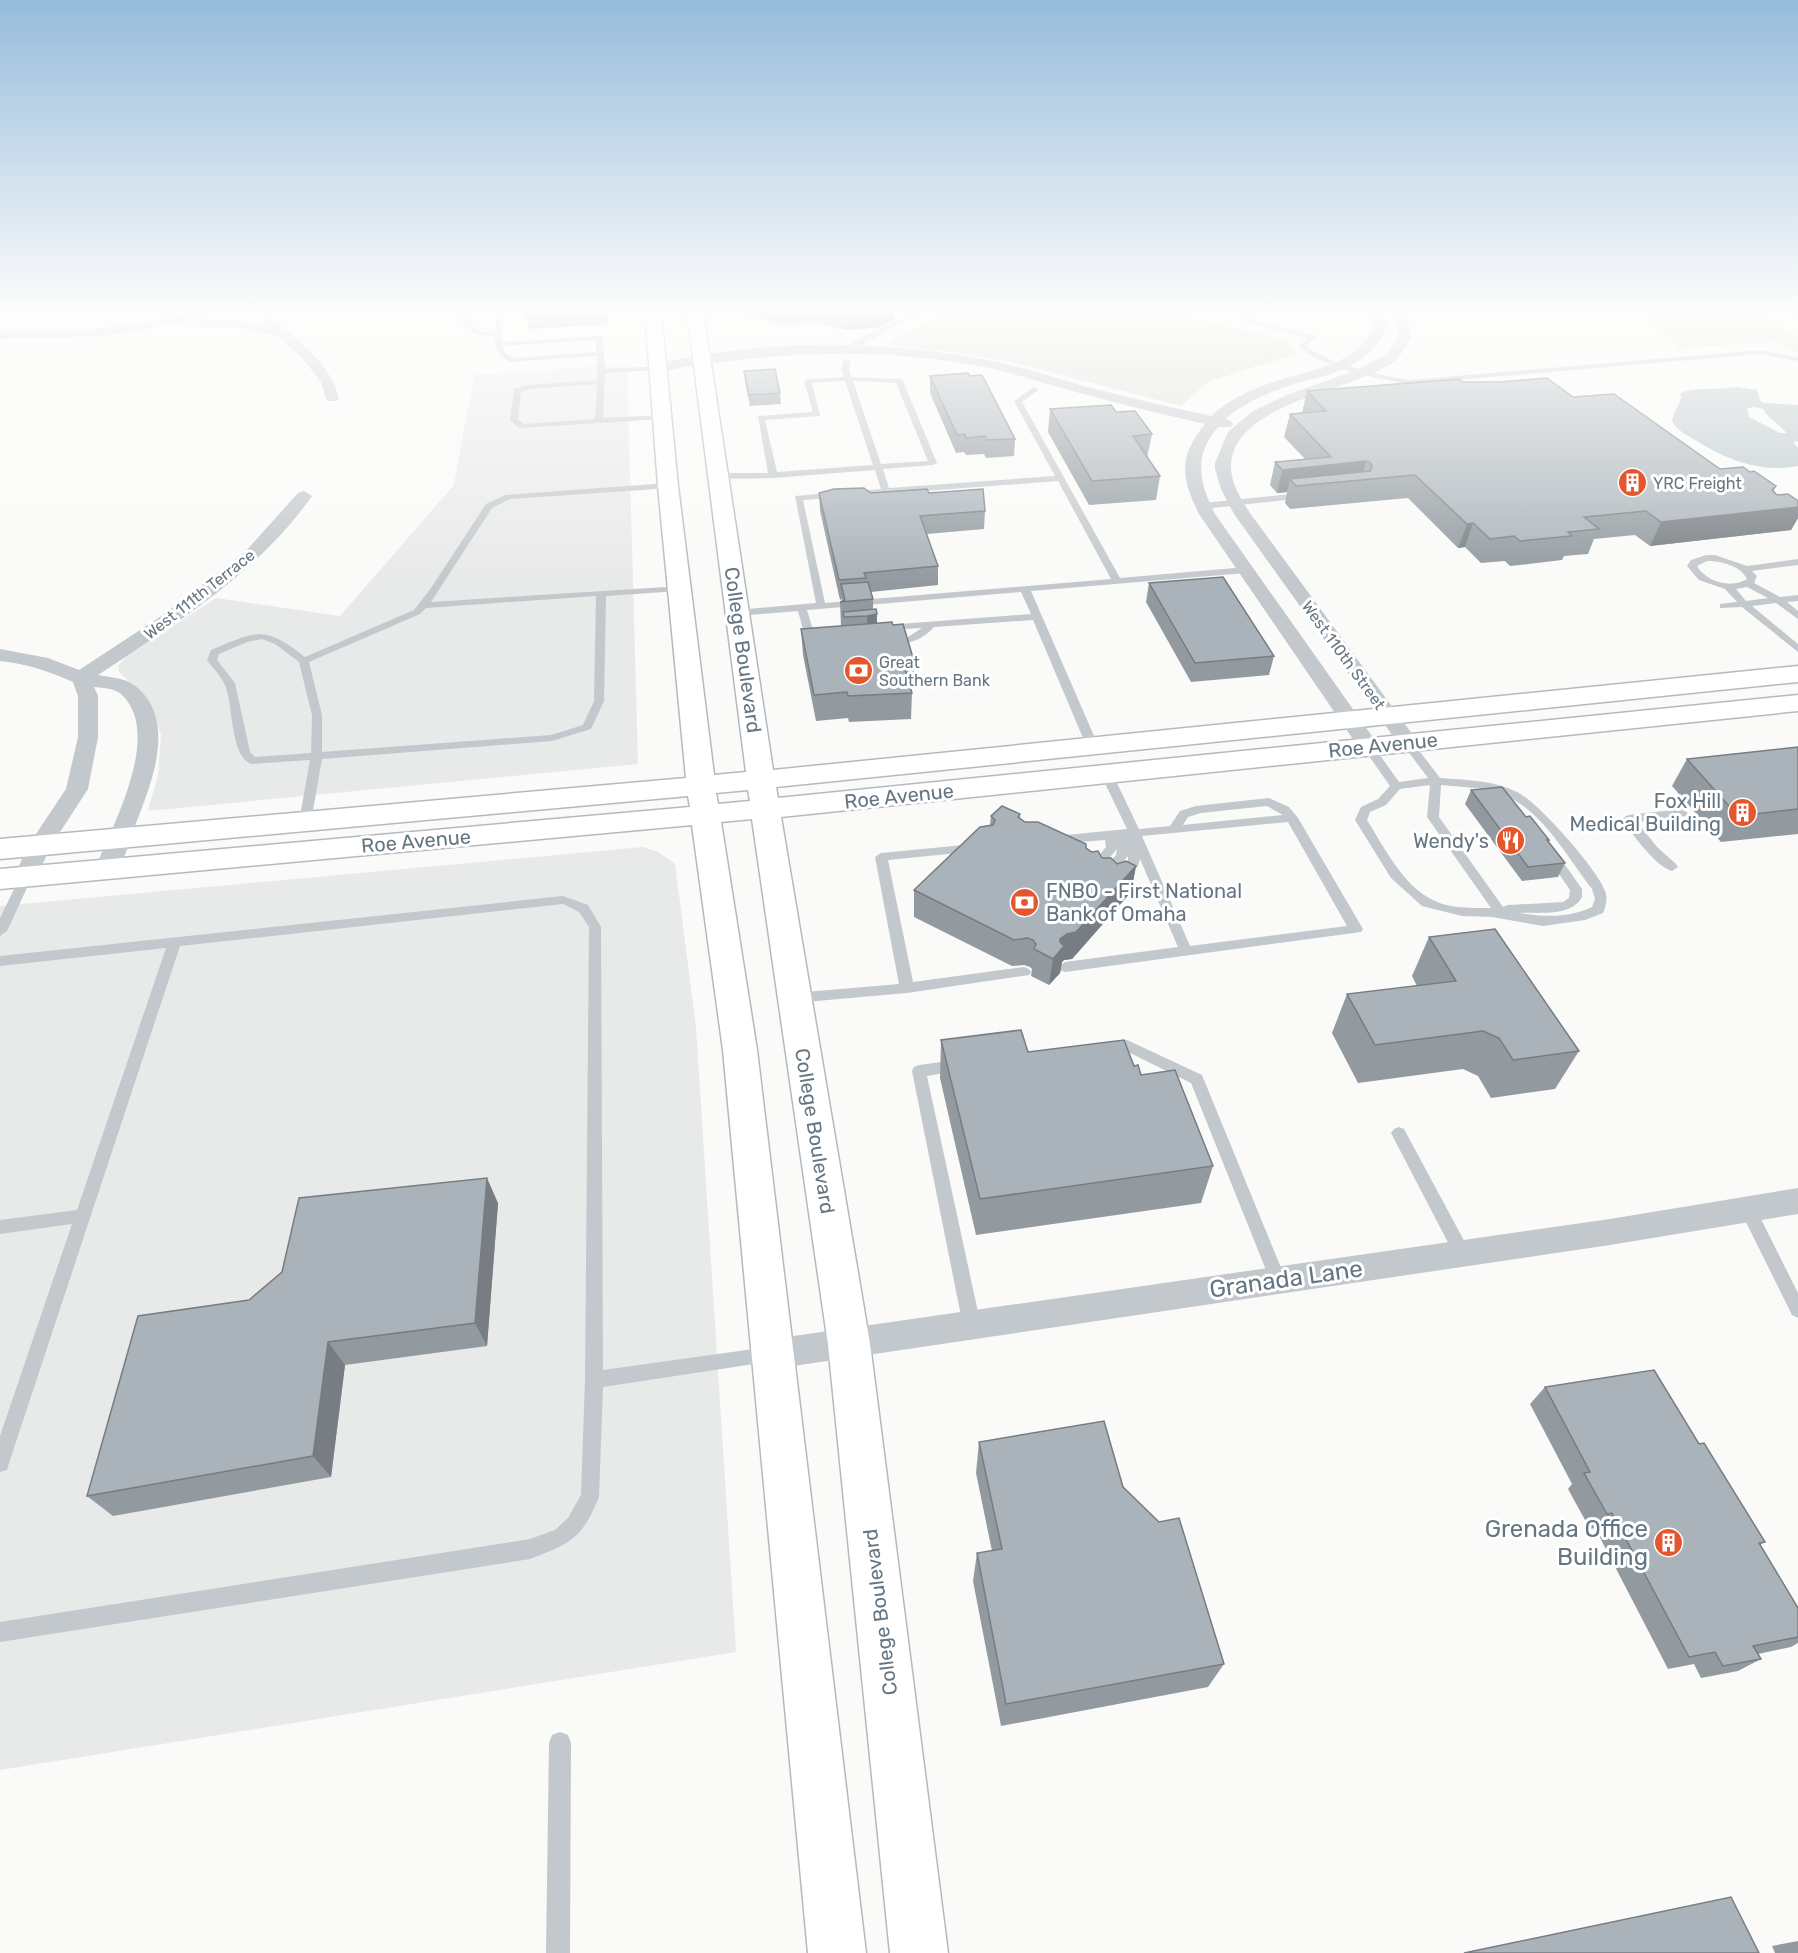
<svg xmlns="http://www.w3.org/2000/svg" width="1798" height="1953" font-family="Rubik,sans-serif">
<style>
.built{fill:#e8e9e9}
.green{fill:#dadfd7}
.water{fill:#bbc7cb;fill-rule:evenodd}
.lines{fill:none;stroke-linecap:round;stroke-linejoin:round}
.secondary-casing{stroke:#b3babf;stroke-width:3}
.motorway-casing{stroke:#b4b9bd;stroke-width:3}
.service{fill:#c3c8cc;fill-rule:evenodd}
.minor{fill:#c3c8cc;fill-rule:evenodd}
.secondary{fill:#fff;fill-rule:evenodd}
.motorway{fill:#fff;fill-rule:evenodd}
.wall{fill:#929a9f}
.shaded-wall{fill:#777d82}
.building{fill:#aab3b9;stroke:#777d82;stroke-width:1.5}
.labels{text-anchor:middle;stroke-width:6;stroke-linejoin:round;paint-order:stroke}
.far-poi-label{font-size:16px;fill:#657683;stroke:#fff;text-anchor:start}
.far-street-label{font-size:16px;fill:#657683;stroke:#fff}
.street-label{font-size:20px;fill:#657683;stroke:#fff}
.poi-label{font-size:20px;fill:#657683;stroke:#fff;text-anchor:end}
.near-street-label{font-size:24px;fill:#657683;stroke:#fff}
.near-poi-label{font-size:24px;fill:#657683;stroke:#fff;text-anchor:end}
</style>
<rect width="100%" height="100%" fill="#fafaf8"/>
<path class="built" d="M627,364L638,764L148,811L158,775L161,735L149,702L119,672L118,666L126,657L216,598L340,616L454,485L474,375Z
M643,847L658,852L675,864L696,1027L736,1652L0,1770V906Z"/>
<path class="green" d="M964,311H1158L1286,340L1291,344L1296,353L1295,356L1253,367L1208,382L1181,406L1015,363L954,352L890,346L889,342L936,318L952,317Z
M1642,311H1753L1798,336V352L1772,342L1680,348Z"/>
<path class="water" d="M1736,387L1757,390L1760,400L1763,403L1798,405V441L1793,442L1798,448V466C1760,473 1727,460 1695,440C1687,435 1678,431 1673,423L1672,419L1682,396L1679,394C1695,386 1717,391 1736,387ZM1753,407L1763,409L1766,414L1787,433H1780L1749,417L1747,409Z"/>
<g class="lines">
<defs>
<path id="secondary" d="M645,311H661L678,486L714,775L746,772L687,311H703L773,770L1798,666V682L776,787L778,798L1798,695V711L781,817L870,1344L948,1953H890L828,1344L752,819L721,822L757,1050L866,1953H808L723,1050L692,825L0,889V869L690,807L688,796L0,859V839L686,778L658,486ZM748,790L750,801L718,804L716,793Z"/>
<path id="motorway" d="M1785,311H1798V319Z"/>
</defs>
<use href="#secondary" class="secondary-casing"/>
<use href="#motorway" class="motorway-casing"/>
<path class="service" d="M471,311H479L467,317C471,330 483,332 495,333L497,311H503L502,342L599,336L603,338L605,369L661,366V370H658L605,373L603,418L662,415L666,417L662,419L519,428L510,420L514,389L528,385L597,380V356L509,362C500,355 494,349 495,337C479,335 464,333 460,316ZM596,340V352L513,358L506,353L502,346ZM597,384L595,419L524,424L518,419L521,392L529,389Z
M917,311H924L861,345L855,353L848,351L855,341Z
M1252,311H1259L1249,319L1315,336V338L1306,346C1331,365 1379,375 1409,380L1760,350L1798,357V361L1760,354L1409,384C1378,379 1321,368 1298,346L1308,338L1241,321V319Z
M847,359L851,361L849,368L851,377L902,379L937,463L933,465L883,469L889,488L1055,476L1014,401L1034,387L1038,389L1037,391L1022,402L1120,578L1246,567L1251,570L1246,573L1031,591L1098,745L1096,747L1092,748L1086,745L1033,620L934,627C922,641 907,644 889,646L884,643L885,641L908,637L922,628L882,630V626L886,625L1031,614L1021,592L807,610L817,644L812,647L807,644L798,611L737,616L732,613L737,610L816,603L795,496L881,489L875,470L773,478L718,479L714,476L718,473H768L758,416L813,412L804,381L808,379L844,377L841,368L843,361ZM845,381L873,465L777,472L765,420L820,416L812,383ZM853,381L896,383L928,461L881,464ZM1058,481L1111,579L825,603L803,500Z
M668,483L671,484V488L510,499L492,508L431,602L682,586V590L679,591L606,596L604,701L591,729L552,741L322,759L311,822L305,826L299,822L310,760L252,764C229,757 234,702 224,683C220,675 212,667 207,660L211,650C257,631 264,625 305,657L414,610L431,588L486,504L505,495ZM596,596L594,701L583,725L551,735L322,752V715L309,662L420,614L426,608ZM262,639L275,644L299,662L312,715L311,753L255,757L250,752L235,683L217,660L219,654L247,642Z
M1302,493L1306,496L1305,498L1203,509L1199,506L1203,503Z
M1715,555L1747,566L1798,559V565L1752,571L1757,576L1754,583L1780,597L1798,595V601L1787,602L1798,611V619L1776,603L1752,606L1798,644V652L1742,607L1720,608V604L1737,602L1725,589L1699,580L1687,566L1691,560L1706,555ZM1707,561C1721,561 1741,566 1747,579C1732,589 1706,582 1697,566ZM1747,587L1768,598L1746,601L1736,589Z
M1407,739L1411,740L1440,778C1465,780 1493,780 1517,792C1538,802 1598,870 1605,891C1608,899 1606,906 1603,913L1585,920L1543,926L1492,917L1462,916L1422,906L1391,878L1355,820L1361,807L1378,799L1390,786L1362,746L1364,744H1372L1399,782L1428,778L1401,742ZM1430,785L1427,817L1491,908C1472,908 1448,909 1431,899C1402,884 1384,847 1367,820L1370,812L1386,805L1400,789ZM1441,785C1461,787 1482,787 1501,794C1541,808 1567,857 1592,889L1595,899L1592,907C1570,918 1543,917 1520,913C1540,912 1571,917 1582,897V889L1556,852L1552,851L1546,855L1570,890L1569,898L1563,902L1508,905L1503,907L1439,817Z
M1107,771L1113,775L1139,829L1170,826L1180,811L1196,806L1269,798L1289,807L1298,818L1363,929L1361,932L1065,972L1060,970L1058,967L1065,962L1178,947L1140,859L1138,866L1125,880H1117L1115,877L1128,862V856L1109,878L1105,879L1099,875L1116,855L1117,849L1097,872L1093,873L1087,869L1106,847L1105,840L1056,844L1050,840L1056,836L1127,829L1101,775ZM1267,806L1283,815L1183,825L1188,817L1201,813ZM1288,822L1347,926L1190,946L1142,836Z
M1682,809L1688,813L1686,816L1637,822L1657,847L1676,864L1678,867L1672,871C1655,866 1632,834 1622,819L1628,815Z
M974,844L978,845L980,848L978,851L888,860L913,982L1024,967L1029,969L1031,972L1029,975L907,993L794,1003L789,1002L787,998L789,994L794,993L899,984L875,857L881,853Z
M26,873L32,877L7,931L0,936V918L20,877Z
M563,896L588,905L601,927L603,1370L768,1347L774,1349L777,1355L774,1361L603,1387L599,1497C582,1539 571,1543 530,1559L0,1642V1622L530,1539L555,1530L568,1518L581,1495L585,1380L589,927L579,912L563,904L180,946L9,1463L7,1470L0,1472V1436L72,1224L0,1234V1220L77,1210L166,948L0,966V956Z
M1127,1040L1202,1075L1286,1280L1284,1285L1278,1287L1272,1285L1270,1280L1191,1083L1126,1051H1104L1102,1047L1104,1043Z
M956,1060L961,1062L963,1066L961,1070L927,1076L981,1326L978,1332L972,1334L966,1332L963,1326L912,1071L914,1067L919,1065Z
M1399,1127L1404,1129L1468,1248L1470,1253L1468,1258L1462,1260L1456,1258L1391,1133L1394,1129Z
M1748,1203L1754,1205L1798,1293V1318L1792,1315L1740,1210L1742,1205Z
M560,1732L568,1735L571,1743L570,1953H546L549,1743L552,1735Z"/>
<path class="minor" d="M194,311H212L195,319L240,320L266,326L263,322L264,319H274C300,342 330,363 339,398L337,401H327L321,382L303,359L278,336L240,328L184,326L178,323L104,336L0,339V331C65,332 132,330 194,311Z
M1368,311H1380L1387,328C1366,370 1332,373 1291,385C1267,393 1244,403 1225,419L1231,421L1233,424L1231,427H1218C1193,456 1199,482 1215,514L1379,746L1375,751L1368,752L1361,751L1199,514C1181,477 1178,457 1205,424C1160,414 1116,403 1072,391C1043,383 1014,373 984,367C876,346 765,352 658,372L651,368L653,365C758,339 876,339 982,359C1017,365 1050,376 1083,386C1126,397 1169,407 1211,416C1231,398 1255,387 1280,380C1316,368 1355,365 1373,328Z
M1394,311H1406L1412,337C1407,344 1402,354 1396,360C1384,370 1365,376 1351,382C1314,396 1230,416 1231,467C1231,483 1241,499 1250,513L1418,742L1414,746L1407,748L1400,746L1234,514L1221,489L1215,469V463L1228,432L1253,411L1287,395L1359,369L1387,354L1399,337Z
M304,491L312,496C258,573 175,624 98,675C109,677 125,678 134,685C178,718 152,782 136,823C130,840 125,859 115,875L107,877L99,875L95,869C112,826 164,733 121,694C114,688 103,688 94,687L98,696V737L88,789L51,846L34,883L26,885L18,883L14,877L28,846L66,789L78,737V696L73,682C48,671 27,664 0,661V649L48,658L79,670L163,615L245,552L298,493Z
M1798,1188V1214L1610,1245L773,1369L761,1365L757,1354L761,1343L773,1339L1610,1219Z"/>
<use href="#secondary" class="secondary"/>
<use href="#motorway" class="motorway"/>
</g>
<path class="wall" d="M527,311H608V324L529,329L526,315Z
M732,311H894V320L880,327L846,330L817,323L783,325Z
M744,371L780,393L781,404L750,406L745,382Z
M930,376H970L1015,439L1014,456L986,458L984,454L966,455L964,452L956,453L930,393Z
M1463,382L1573,397L1720,469L1774,491L1777,495L1798,501V518L1791,530L1650,546L1635,535L1594,539L1588,554L1564,556L1562,560L1510,566L1505,561L1481,563L1465,547L1458,548L1408,498L1290,509L1285,503L1287,492L1277,493L1270,485L1275,462L1305,459L1284,437L1290,414L1302,413L1307,391Z
M1050,409L1116,412L1152,434L1147,458L1160,476L1156,500L1089,505L1048,432Z
M819,493H929L985,511L984,529L927,534L938,566V585L871,592L873,599V610L877,614V623L893,625L914,661V686L910,687L912,693L911,719L849,722L848,718L816,721L803,655L801,629L841,626L840,602L842,601V599L840,600L820,511Z
M1149,583L1274,656L1269,675L1191,682L1146,602Z
M1798,747V834L1721,842L1672,786L1687,759Z
M1471,790L1526,817L1549,840L1548,842L1565,863L1558,877L1522,881L1465,804Z
M1020,814V818L1025,822L1086,848L1102,858L1117,864L1136,866L1131,892L1072,959L1064,960L1062,962L1060,973L1049,985L1031,976L1032,969L1030,967L1024,965L1012,966L914,917V890L990,825L991,816Z
M1429,937L1579,1051L1555,1089L1491,1098L1478,1076L1463,1069L1358,1083L1332,1033L1347,994L1417,986L1412,976Z
M941,1040L1134,1066L1213,1166L1201,1203L976,1235L940,1078Z
M498,1203L487,1346L345,1365L331,1477L113,1516L87,1496L249,1300Z
M1545,1387L1699,1444L1765,1542L1760,1545L1798,1608V1643L1791,1647L1758,1654L1761,1659L1738,1671L1701,1678L1694,1664L1668,1669L1595,1528L1590,1529L1568,1489L1572,1484L1530,1404Z
M979,1442L1224,1664L1208,1687L1001,1726L973,1581L977,1553L992,1551L976,1473Z
M1798,1941V1953H1775L1772,1946Z"/>
<path class="shaded-wall" d="M606,311H608V324Z
M845,311H894V320L880,327L846,330Z
M1366,461L1361,480L1290,479L1287,492L1277,493L1282,470Z
M1776,486L1763,511L1798,507V518L1791,530L1650,546L1661,522L1772,490Z
M1473,523L1465,547L1458,548L1467,524Z
M877,614V640L867,641V616Z
M1136,866L1131,892L1072,959L1064,960L1062,962L1060,973L1049,985L1053,959L1060,939Z
M487,1178L498,1203L487,1346L475,1323Z
M328,1342L345,1365L331,1477L313,1456Z"/>
<path class="building" d="M527,311H606L526,315Z
M775,369L780,393L749,395L744,371Z
M968,373L970,376L982,375L1015,439L987,440L985,436L966,438L965,434L957,435L930,376Z
M1547,378L1573,397L1614,394L1720,469L1743,467L1750,472L1754,471L1776,486L1772,490L1777,495L1788,494L1798,501V507L1661,522L1646,511L1584,517L1599,529L1568,532L1572,536L1520,541L1514,536L1490,539L1473,523L1467,524L1415,475L1296,486L1290,479L1370,471L1372,468L1371,463L1366,461L1282,470L1275,462L1331,457L1290,414L1326,411L1307,391L1459,379L1463,382H1500Z
M1111,405L1116,412L1135,411L1152,434L1133,436L1160,476L1092,481L1050,409Z
M864,488L871,493L927,489L929,493L983,489L985,511L920,516L938,566L864,573L866,578L839,580L819,493L834,489Z
M1223,577L1274,656L1195,663L1149,583Z
M868,582L873,599L840,602L845,600L841,584Z
M876,609L877,614L867,616L844,617L843,612Z
M892,622L893,625L903,624L914,661L903,662L912,693L848,696L847,692L814,695L801,629Z
M1798,747V809L1738,816L1687,759Z
M1502,787L1526,817L1530,816L1549,840H1547L1565,863L1528,867L1471,790Z
M1002,806L1020,814L1018,817L1025,822H1038L1086,844V848L1092,852L1098,851L1102,858H1111L1117,864L1126,861L1136,866L1076,932L1067,934L1060,939V942L1064,946L1053,959L1034,949L1036,944L1033,940L1027,938L1014,940L914,890L980,827L993,825L995,820L991,816Z
M1495,929L1579,1051L1513,1060L1499,1038L1483,1031L1375,1045L1347,994L1456,981L1429,937Z
M1021,1030L1028,1052L1124,1040L1134,1066L1138,1065L1141,1075L1175,1070L1213,1166L980,1199L941,1040Z
M487,1178L475,1323L328,1342L313,1456L87,1496L138,1316L249,1300L282,1272L299,1198Z
M1654,1370L1699,1444L1704,1443L1765,1542L1759,1543L1798,1608V1637L1753,1646L1761,1659L1723,1666L1715,1652L1689,1657L1612,1513L1607,1514L1584,1473L1590,1472L1545,1387Z
M1104,1421L1123,1487L1159,1522L1179,1518L1224,1664L1006,1704L977,1553L1002,1549L979,1442Z
M1731,1897L1759,1953H1464Z"/>
<linearGradient id="sky" x2="0" y2="1"><stop stop-color="#96bcdc"/><stop offset="0.53" stop-color="#fdfdfc"/><stop offset="1" stop-color="#fdfdfc" stop-opacity="0"/></linearGradient>
<rect width="1798" height="584" fill="url(#sky)"/>
<defs>
<symbol id="building-disc" viewBox="-11 -11 22 22"><circle r="9.5" fill="#e4572e" stroke="#fff"/><path d="M-4-6H4V6H1V3H-1V6H-4ZM-2.5-4.3h1.7v1.8h-1.7ZM.8-4.3h1.7v1.8H.8ZM-2.5-1h1.7V.8h-1.7ZM.8-1h1.7V.8H.8Z" fill="#fff"/></symbol>
<symbol id="bank-disc" viewBox="-11 -11 22 22"><circle r="9.5" fill="#e4572e" stroke="#fff"/><path d="M-6-4H6V4H-6ZM0-2.3a2.3 2.3 0 1 0 0 4.6a2.3 2.3 0 1 0 0-4.6Z" fill="#fff"/></symbol>
<symbol id="restaurant-disc" viewBox="-11 -11 22 22"><circle r="9.5" fill="#e4572e" stroke="#fff"/><path d="M-5-6h1v4h1v-4h1v4h1v-4h1v5L-1.5 .5V6h-2V.5L-5-1ZM5-6V6H3V1.5H1.5Q1.5-4 5-6Z" fill="#fff"/></symbol>
</defs>
<g fill-rule="evenodd">
<use href="#building-disc" x="1616" y="466" width="33" height="33"/>
<use href="#bank-disc" x="842" y="654" width="33" height="33"/>
<use href="#building-disc" x="1726" y="796" width="33" height="33"/>
<use href="#restaurant-disc" x="1494" y="824" width="33" height="33"/>
<use href="#bank-disc" x="1008" y="886" width="33" height="33"/>
<use href="#building-disc" x="1652" y="1526" width="33" height="33"/>
</g>
<g class="labels">
<g class="far-poi-label">
<text x="1653" y="489">YRC Freight</text>
<text x="879" y="668">Great<tspan x="879" dy="18">Southern Bank</tspan></text>
</g>
<g class="far-street-label">
<text transform="translate(199 594) rotate(-38)" y="6">West 111th Terrace</text>
<text transform="translate(1344 655) rotate(54)" y="6">West 110th Street</text>
</g>
<g class="street-label">
<text transform="translate(743 650) rotate(82)" y="7">College Boulevard</text>
<text transform="translate(1383 745) rotate(-6)" y="7">Roe Avenue</text>
<text transform="translate(899 796) rotate(-6)" y="7">Roe Avenue</text>
<text transform="translate(416 841) rotate(-5)" y="7">Roe Avenue</text>
<text transform="translate(815 1131) rotate(81)" y="7">College Boulevard</text>
<text transform="translate(880 1612) rotate(-97)" y="7">College Boulevard</text>
</g>
<g class="poi-label">
<text x="1721" y="808">Fox Hill<tspan x="1721" dy="23">Medical Building</tspan></text>
<text x="1489" y="848">Wendy's</text>
<text x="1046" y="898" text-anchor="start">FNBO - First National<tspan x="1046" dy="23">Bank of Omaha</tspan></text>
</g>
<g class="near-street-label">
<text transform="translate(1286 1279) rotate(-8)" y="8">Granada Lane</text>
</g>
<g class="near-poi-label">
<text x="1648" y="1537">Grenada Office<tspan x="1648" dy="28">Building</tspan></text>
</g>
</g>
</svg>
